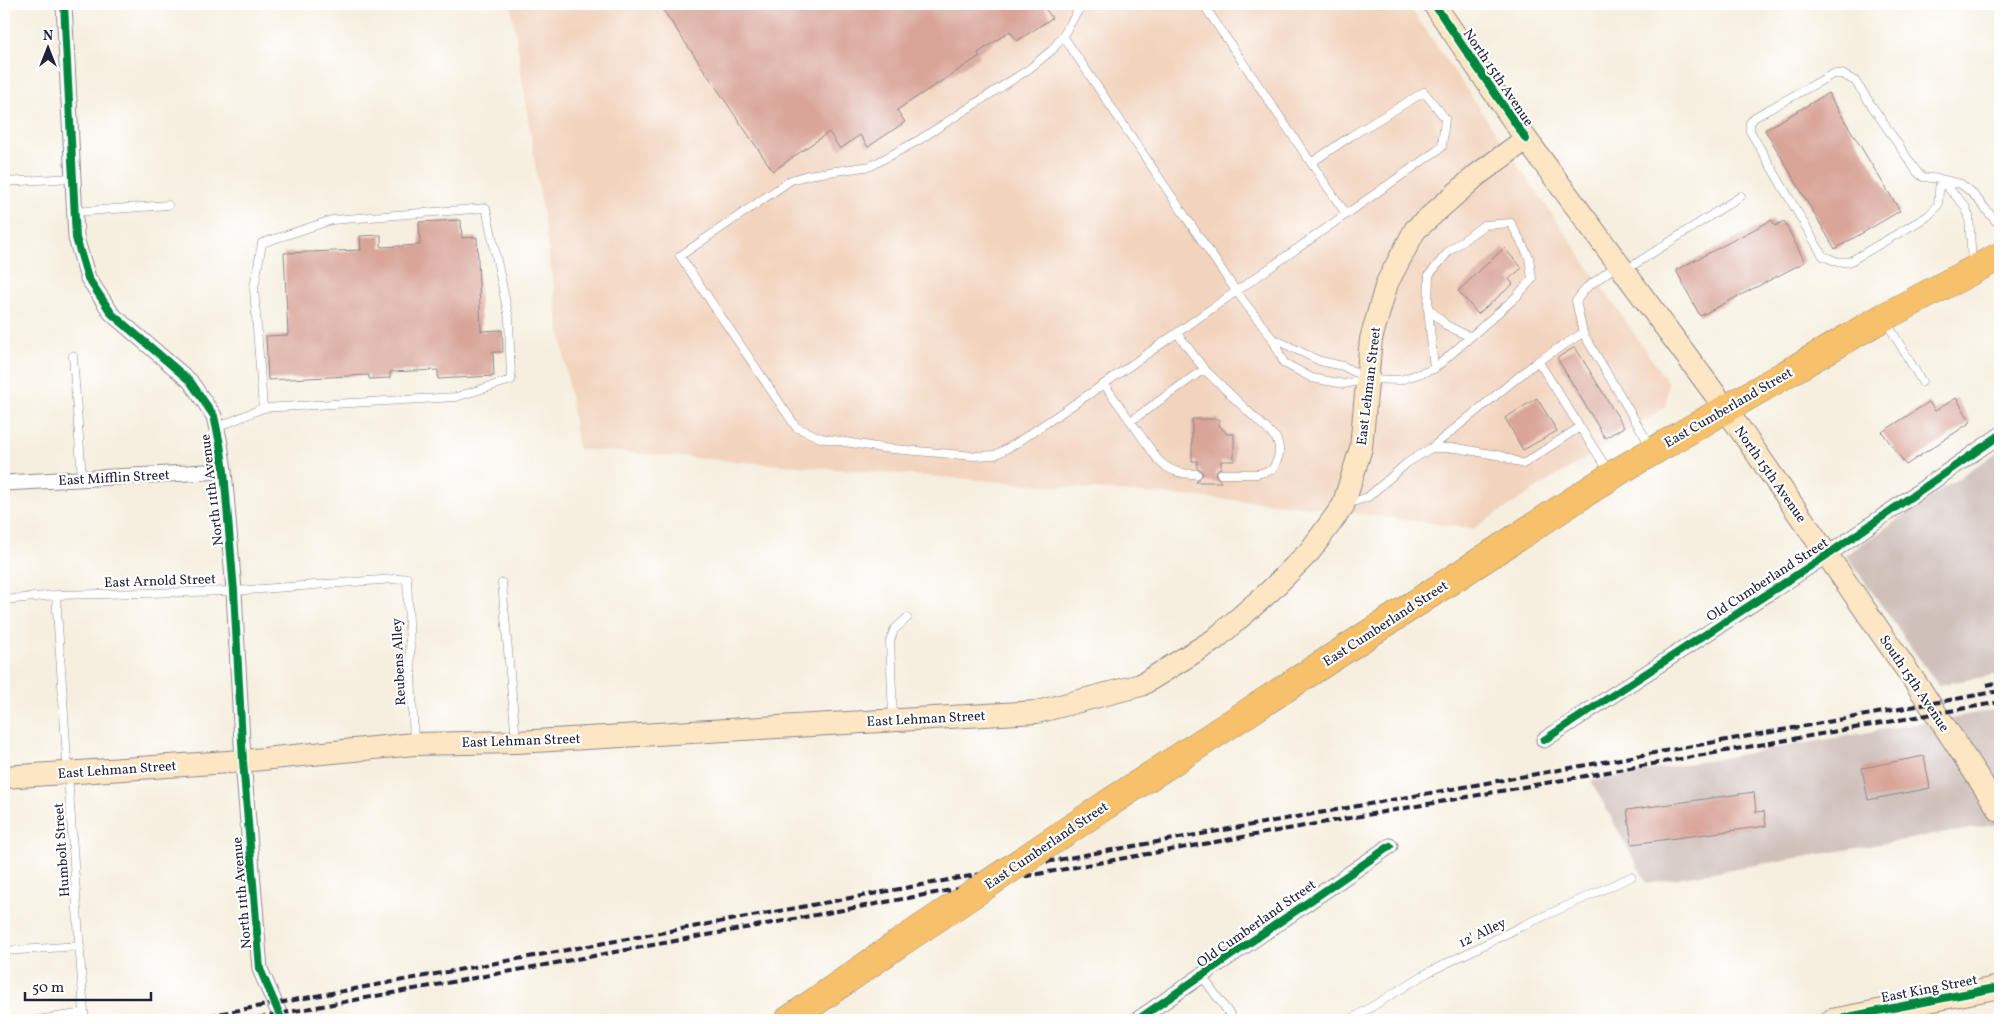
<svg xmlns="http://www.w3.org/2000/svg" width="2004" height="1024" font-family="Vollkorn,serif">
<style>
.built{fill:#f2d4be}
.industrial{fill:#cfc0ba}
.building{fill:#d9a599}
.lines{fill:none;stroke-linecap:round;stroke-linejoin:round}
.lane-casing{stroke:#8c888d;stroke-width:9}
.street-casing{stroke:#8c888d;stroke-width:17}
.secondary-casing{stroke:#8c888d;stroke-width:24}
.highway-casing{stroke:#8c888d;stroke-width:29}
.lane{stroke:#fff;stroke-width:8}
.street{stroke:#fff;stroke-width:15}
.secondary{stroke:#fce6c4;stroke-width:22}
.highway{stroke:#f7c06b;stroke-width:28}
.rail{stroke:#22223b;stroke-width:4;stroke-dasharray:8 4;stroke-linecap:butt}
.highway-bridge-casing{stroke:#8c888d;stroke-width:29;stroke-linecap:butt}
.highway-bridge{stroke:#f7c06b;stroke-width:28}
.cycleway-casing{stroke:#fff;stroke-width:11}
.cycleway{stroke:#00873e;stroke-width:8}
.labels{text-anchor:middle;stroke-width:4.5;stroke-linejoin:round;paint-order:stroke}
.street-label{font-size:14px;fill:#22223b;stroke:#fff}
</style>
<rect width="100%" height="100%" fill="#fff"/>
<filter id="ink" filterUnits="userSpaceOnUse"><feTurbulence type="fractalNoise" baseFrequency=".02" numOctaves="2"/><feDisplacementMap in="SourceGraphic" scale="10" xChannelSelector="R" yChannelSelector="G"/><feConvolveMatrix kernelMatrix="1 2 1 2 8 2 1 2 1" color-interpolation-filters="sRGB"/></filter>
<filter id="wash" filterUnits="userSpaceOnUse"><feTurbulence type="fractalNoise" baseFrequency=".0096" numOctaves="4" result="noise"/><feDisplacementMap in="SourceGraphic" scale="20" xChannelSelector="R" yChannelSelector="G"/><feGaussianBlur stdDeviation="1.12" result="paint"/><feColorMatrix in="noise" values="0 0 0 0 0 0 0 0 0 0 0 0 0 0 0 0 0 1.4 0 .05"/><feComposite in="paint" operator="in"/></filter>
<g filter="url(#wash)">
<rect width="100%" height="100%" fill="#f6efdf"/>
<path class="built" d="M511,4H1408L1668,383L1666,407L1473,529L1285,504L578,449Z"/>
<path class="industrial" d="M2000,450V674L1938,685L1846,555Z
M2000,709V824L1647,883L1591,781Z"/>
<g id="blocks">
<path class="building" d="M659,4H1042L1052,18L1017,41L1010,31L978,53L980,56L897,110L905,122L868,147L860,135L840,149L829,132L773,171Z
M1828,93L1900,211L1835,249L1765,130Z
M461,220L462,238L477,237L481,331L502,330L503,352H493L494,376L438,379V370L390,372V378L369,379V375L268,380L266,336L288,335L284,253L361,250L360,236L381,235V247L420,245L419,222Z
M1772,220L1775,226L1784,221L1805,262L1700,316L1676,270Z
M1504,248L1522,268L1509,279L1513,284L1478,314L1458,291Z
M1575,347L1624,427L1605,438L1557,358Z
M1537,398L1557,431L1523,450L1505,418Z
M1956,398L1971,422L1906,465L1882,432L1929,402L1935,411Z
M1192,419H1219V425L1227,434H1234V461H1221V468L1218,469L1215,474L1221,482H1196L1203,474L1200,469L1197,468V461H1192Z
M1924,756L1930,788L1868,800L1862,768Z
M1754,792L1756,812L1764,811L1766,826L1632,844L1627,810Z"/>
</g>
</g>
<g filter="url(#ink)">
<use href="#blocks" fill-opacity="0" stroke="#8c888d" stroke-width="1"/>
<g class="lines">
<defs>
<path id="lane" d="M1082,4L1063,36L1052,50L1029,69L919,140L871,166L808,175L791,180L680,256L796,427L821,438L882,448L974,456L995,455L1015,444L1104,384L1442,147L1445,118L1424,92L1351,136L1311,163
M1203,4L1346,214
M1063,36L1236,291L1272,338L1284,363L1312,378L1344,384L1367,379L1400,380L1434,369L1516,297L1532,279L1529,257L1511,223L1484,225L1449,251L1429,275L1428,308L1434,369
M1833,74H1842L1855,81L1917,172L1923,177L1940,179L1938,205L1928,216L1849,262H1838L1823,256L1750,131V123L1755,117Z
M4,182L72,178
M74,212L168,205
M1972,263L1969,216L1965,206L1940,179L1961,184L1973,194L2000,226
M1626,270L1741,196
M1428,308L1446,325L1470,337
M1886,321L1922,382
M1177,333L1204,369L1276,438C1282,451 1279,458 1272,470L1257,474H1221
M1583,333L1651,447
M1272,338L1320,361L1343,366L1364,377
M73,356L82,478
M1104,384L1159,461C1171,472 1181,474 1197,474
M1131,421L1204,369
M1580,427L1538,361L1583,333L1576,301L1586,288L1616,266
M216,428L263,408L456,397L511,380L509,318L486,208L332,220L262,243L254,288L263,408
M1431,448L1538,361
M1347,504L1368,497L1407,463L1431,448H1457L1502,456L1523,464L1580,427L1610,473
M502,583L516,740
M4,600L56,595L234,591L407,578L414,742
M893,718L890,641L894,630L907,618
M4,951L80,946
M1202,976L1234,1020
M37,1020L84,1013L56,595
M1350,1020L1427,973L1522,926L1631,877"/>
<path id="street" d="M64,4L76,238L88,278L112,314L190,381L214,416L220,444L224,471L234,591L243,761L260,969L282,1020
M4,483L224,471
M1544,740L1827,555L2000,435
M1137,1020L1390,846"/>
<path id="secondary" d="M1434,4L1526,139L1726,409L1924,695L2000,811
M4,777L243,761L414,744L517,742L1037,712L1141,685L1214,640L1270,591L1310,551L1343,506L1361,448L1371,339L1387,283L1415,230L1477,175L1526,139
M1832,1020L2000,987"/>
<path id="highway" d="M1109,803L1619,471L1884,317L2000,256
M789,1020L895,946"/>
</defs>
<use href="#lane" class="lane-casing"/>
<use href="#street" class="street-casing"/>
<use href="#secondary" class="secondary-casing"/>
<use href="#highway" class="highway-casing"/>
<use href="#lane" class="lane"/>
<use href="#street" class="street"/>
<use href="#secondary" class="secondary"/>
<use href="#highway" class="highway"/>
<path class="rail" d="M1987,685L2000,682
M185,1020L1112,850L2000,691
M246,1020L1114,860L2000,702"/>
<defs>
<path id="highway-bridge" d="M895,946L1109,803"/>
</defs>
<use href="#highway-bridge" class="highway-bridge-casing"/>
<use href="#highway-bridge" class="highway-bridge"/>
<defs>
<path id="cycleway" d="M64,4L76,238L88,278L112,314L190,381L214,416L220,444L224,471L234,591L243,761L260,969L282,1020
M1434,4L1526,139
M1544,740L1827,555L2000,435
M1137,1020L1390,846
M1832,1020L2000,987"/>
</defs>
<use href="#cycleway" class="cycleway-casing"/>
<use href="#cycleway" class="cycleway"/>
</g>
</g>
<g class="labels">
<g class="street-label">
<text transform="translate(1499 77) rotate(56)" y="5">North 15th Avenue</text>
<text transform="translate(1368 386) rotate(-83)" y="5">East Lehman Street</text>
<text transform="translate(1728 407) rotate(-30)" y="5">East Cumberland Street</text>
<text transform="translate(1771 474) rotate(55)" y="5">North 15th Avenue</text>
<text transform="translate(114 477) rotate(-3)" y="5">East Mifflin Street</text>
<text transform="translate(211 490) rotate(-97)" y="5">North 11th Avenue</text>
<text transform="translate(1767 579) rotate(-33)" y="5">Old Cumberland Street</text>
<text transform="translate(160 580) rotate(-2)" y="5">East Arnold Street</text>
<text transform="translate(1385 623) rotate(-33)" y="5">East Cumberland Street</text>
<text transform="translate(398 662) rotate(-93)" y="5">Reubens Alley</text>
<text transform="translate(1915 683) rotate(56)" y="5">South 15th Avenue</text>
<text transform="translate(926 718) rotate(-3)" y="5">East Lehman Street</text>
<text transform="translate(521 740) rotate(-2)" y="5">East Lehman Street</text>
<text transform="translate(117 769) rotate(-4)" y="5">East Lehman Street</text>
<text transform="translate(1046 845) rotate(-34)" y="5">East Cumberland Street</text>
<text transform="translate(61 850) rotate(-94)" y="5">Humbolt Street</text>
<text transform="translate(241 893) rotate(-95)" y="5">North 11th Avenue</text>
<text transform="translate(1256 923) rotate(-35)" y="5">Old Cumberland Street</text>
<text transform="translate(1482 932) rotate(-26)" y="5">12' Alley</text>
<text transform="translate(1929 988) rotate(-11)" y="5">East King Street</text>
</g>
</g>
<rect width="2004" height="1024" fill="none" stroke="#fff" stroke-width="20"/>
<g transform="translate(48 48)" stroke="#ffffff" stroke-width="4" paint-order="stroke">
<path d="M0-4L9 19L0 12L-9 19Z" fill="#22223b"/>
<text y="-8" font-size="14" font-weight="bold" text-anchor="middle" fill="#22223b">N</text>
</g>
<path d="M25 992v8h126v-8" fill="none" stroke="#22223b" stroke-width="2.5"/>
<text x="32" y="992" font-size="15" fill="#22223b" stroke="#ffffff" stroke-width="4" paint-order="stroke">50 m</text>
</svg>
